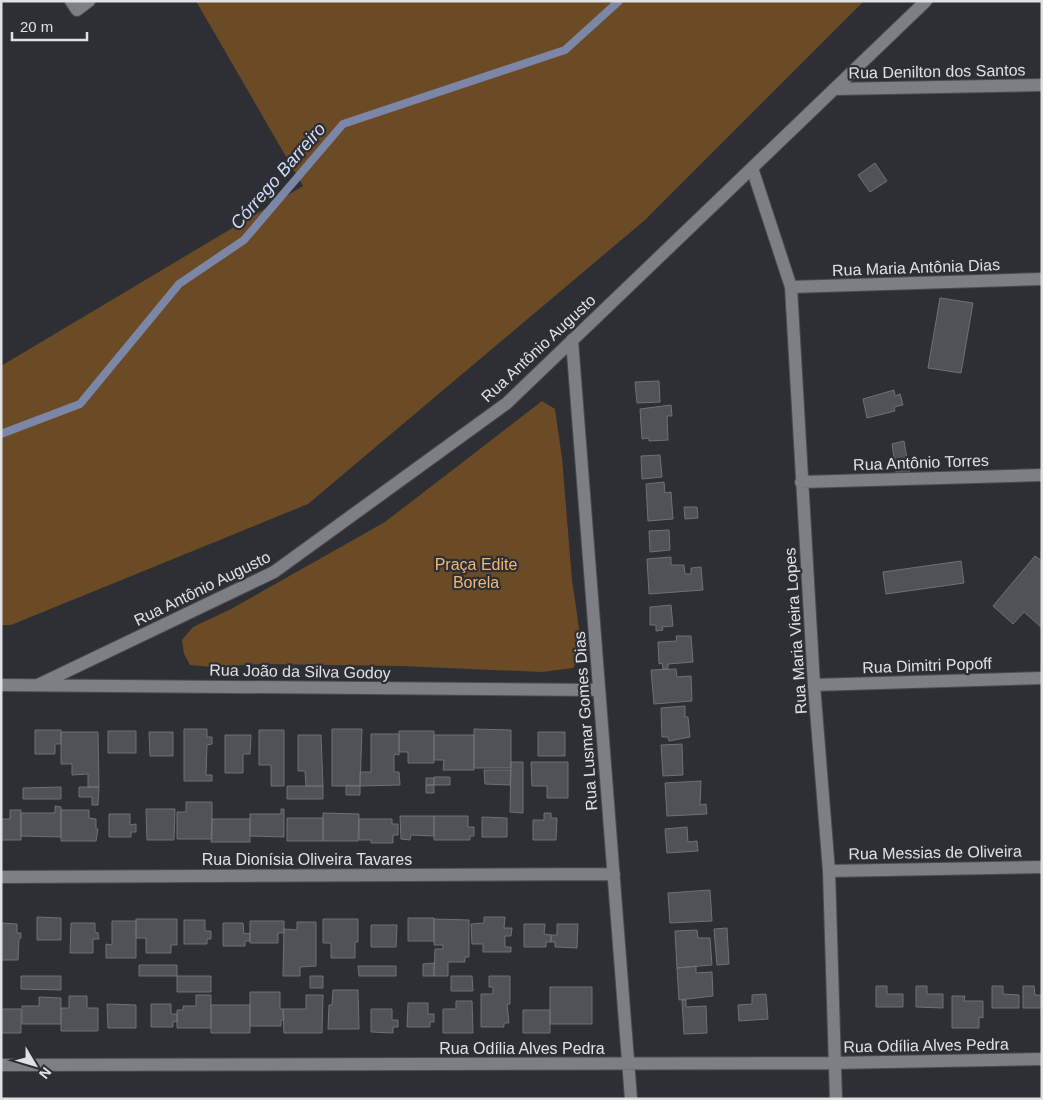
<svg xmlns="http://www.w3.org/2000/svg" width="1043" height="1100" font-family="Arial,sans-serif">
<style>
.green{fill:#6b4b26}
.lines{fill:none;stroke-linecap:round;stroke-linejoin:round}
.stream{stroke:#7c87a8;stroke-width:8}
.building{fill:#505258;stroke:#6f7177}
.minor-casing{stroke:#4a4c4f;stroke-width:14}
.minor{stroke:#7d7f85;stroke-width:12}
.labels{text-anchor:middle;stroke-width:4.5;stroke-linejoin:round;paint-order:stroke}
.street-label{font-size:16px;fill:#e0e1e4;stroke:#2d2f34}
.park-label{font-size:16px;fill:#f1b776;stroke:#2d2f34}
.water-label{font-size:18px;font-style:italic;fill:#d1dcf9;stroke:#2d2f34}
</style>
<rect width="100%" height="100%" fill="#2d2f34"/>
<path class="green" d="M196,1H864L645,220L308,504L11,625H1V366L303,186Z
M542,401L555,409L562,458L572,580L581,642V654L573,668L542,672L401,666L262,664L212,667L190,665L184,654L182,640L193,627L231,609L385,522Z"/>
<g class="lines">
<path class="stream" d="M1,434L80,404L179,284L244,240L343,124L565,50L619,1"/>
</g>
<path class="building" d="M875,163L887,181L870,192L858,175Z
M940,298L973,303L961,373L928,368Z
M659,381L660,402L637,403L635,382Z
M894,390L895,396L900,394L903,405L894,407L895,411L867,418L863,399Z
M671,405L672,416H667L668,440L649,441V438L642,439L640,409Z
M904,441L910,476L897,478L892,444Z
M660,455L662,477L642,479L641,456Z
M664,482L665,493L671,492L673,519L648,521L646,484Z
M684,507H697L698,518L685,519Z
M669,530L670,550L650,552L649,531Z
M1035,556L1042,561V628L1024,612L1013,624L993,606Z
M671,557V565H684L685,574H691V568L701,567L703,590L649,594L647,559Z
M961,561L964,583L886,594L883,572Z
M671,605L673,626L662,627L663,630L656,631V625H650V607Z
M676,636H691L693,662L668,664V669H663L662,663L659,664L658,642L677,641Z
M676,669L677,677L691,676L692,701L654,704L651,670Z
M685,706V717H688L690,737L669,741L668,737H662L661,708Z
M184,729H207V737H212V744L207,745L206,775H212V781H184Z
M332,729H362L360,786H332Z
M474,729L511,730V768H474Z
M35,730H61V744H55V754H35Z
M259,730H284V786H271V765H259Z
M108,731H136V753H108Z
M399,731H434V763H408V752H399Z
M61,732H98L99,787H88V774L72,775V764H61Z
M149,732H173V756H150Z
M538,732H565V756H538Z
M371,734H399V755L394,754V772H399L400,785L360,786V772H371Z
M225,735H251L250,754H243V773H225Z
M298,735H321L323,786H306L305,771H298Z
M434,735H474V770H443L444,760H434Z
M682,744L683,775L663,776L661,745Z
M511,762H523V813L510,812Z
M531,762H568V798H547V786H532Z
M484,770H511L510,785L485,784Z
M434,777H450V785H434Z
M426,778H434V785H426Z
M701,781L700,805L706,804L707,814L667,816L665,783Z
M346,785L360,786V795H346Z
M426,785H434V793H426Z
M287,786H323V799H287Z
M61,787V799H23V788Z
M79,787H99L98,805H92V797H79Z
M186,802H212V839H177V812H186Z
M55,806L61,807V837L21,836V813H55Z
M146,809H175L174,840H147Z
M281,809H284V837L250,836V814H281Z
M10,810H21V840H1V819H10Z
M61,810H89V818L96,819V829H98L96,841H61Z
M323,813L359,814L358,841H323Z
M544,813H551V818H557L556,840H533V820H544Z
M109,814H130V825L136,824V832H131V837H109Z
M400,816H434V836L411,835L410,840L401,839Z
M434,816H468V827H474V836H470V840H434Z
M482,817L507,818V837H482Z
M287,818H323V841H287Z
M212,819H250V842H211Z
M359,819H392V824H398V835H393V843H371V840H359Z
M687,827L688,842L697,841L698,851L667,853L665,829Z
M710,890L712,921L670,923L668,893Z
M37,917L61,918V940H37Z
M484,917H505L504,928H512L511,936H505V947H511V952H483V944H472L471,924L484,923Z
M408,918H434V941H408Z
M136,919H177V945H171V953H146V938H136Z
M323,919H358V942H355V958H331V943H323Z
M434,919L469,920V957H465V962H448V976H434L435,949H443V945H434Z
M184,920H205V931H211V939H207V944H184Z
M112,921H136V958H106V944L112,945Z
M250,921H284V933H278V943H250Z
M297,922H316V966L300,967V976H283L284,929L297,930Z
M1,923L17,924V933H21V938L19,939L18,960H1Z
M71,923H95V932L98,933L99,939H93V953H70Z
M223,923H243L244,934L250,933V941H245V946H223Z
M524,924H545L544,934L551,935V942H546V947H524Z
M557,924H578L577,948L555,947V942H551V935H557Z
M371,925H397L396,947H371Z
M727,928L729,964L717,965L714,929Z
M697,930L698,938H710L712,965L677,968L675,931Z
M434,963V976H423V964Z
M139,965H177V976H139Z
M358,966H396V976H359Z
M696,966V973L712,972L713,996L679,1000L677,968Z
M21,976H61V990L21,989Z
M177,976H211V992H177Z
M310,976H323V988H310Z
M451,976H472L473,991H451Z
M489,976H510V1004H507L509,1023H504V1027H481V994H493V987H489Z
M876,986H887V994H903V1007H876Z
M916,986H927V994H943V1008L916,1007Z
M992,986H1003V994L1019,995V1008H992Z
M1023,986H1034L1035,995H1042V1008H1023Z
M550,987H592V1024H550Z
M333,990H358L359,1029H328L329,1005H332Z
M250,992H280V1009H283L284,1020H281V1026H250Z
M766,994L768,1019L739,1021L738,1005L752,1004V995Z
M196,995H211V1028H177V1010H183V1006H196Z
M306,995H323L322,1033H284L283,1009H306Z
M69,996H87V1008H98V1031H61V1008H69Z
M952,996H965L964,1001H983V1018L979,1017V1028H952Z
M39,997L61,998V1024H22V1006H39Z
M682,1000H686V1007L706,1006L707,1033L684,1034Z
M456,1001H472L473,1033H443V1009H456Z
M408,1003H428V1014H434V1022H430V1027H407Z
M107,1004L136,1005V1028H108Z
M151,1004H171V1014H177V1022L173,1021V1027H151Z
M211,1005H250V1033H211Z
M1,1009H21V1033H1Z
M371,1009H392V1020H398V1027H393V1033L371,1032Z
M523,1010H550V1033H523Z"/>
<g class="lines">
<defs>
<path id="minor" d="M71,1L77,10L89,1
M834,89L1042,85
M752,168L791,287L814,685L829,871L836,1099
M791,287L1042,279
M572,340L631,1099
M801,482L1042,475
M1,685L599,690
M38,685L274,572L507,403L926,1
M814,685L1042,678
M829,871L1042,867
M1,877L614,874
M1,1065L834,1063L1042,1059"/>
</defs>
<use href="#minor" class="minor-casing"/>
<use href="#minor" class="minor"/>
</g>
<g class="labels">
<g class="street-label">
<text transform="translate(937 71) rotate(-1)" y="6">Rua Denilton dos Santos</text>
<text transform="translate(916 267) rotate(-2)" y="6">Rua Maria Antônia Dias</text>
<text transform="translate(538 348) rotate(-43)" y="6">Rua Antônio Augusto</text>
<text transform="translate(921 462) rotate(-2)" y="6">Rua Antônio Torres</text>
<text transform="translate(202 588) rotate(-26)" y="6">Rua Antônio Augusto</text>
<text transform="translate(795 631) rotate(-94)" y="6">Rua Maria Vieira Lopes</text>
<text transform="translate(927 665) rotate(-2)" y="6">Rua Dimitri Popoff</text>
<text transform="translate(300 671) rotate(1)" y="6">Rua João da Silva Godoy</text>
<text transform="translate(585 721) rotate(-94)" y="6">Rua Lusmar Gomes Dias</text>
<text transform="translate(935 852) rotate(-1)" y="6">Rua Messias de Oliveira</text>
<text x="307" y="865">Rua Dionísia Oliveira Tavares</text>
<text transform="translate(926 1045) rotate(-1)" y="6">Rua Odília Alves Pedra</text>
<text x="522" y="1054">Rua Odília Alves Pedra</text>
</g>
<g class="park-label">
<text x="476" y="570">Praça Edite<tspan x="476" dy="18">Borela</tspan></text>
</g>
<g class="water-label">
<text transform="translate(278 176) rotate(-49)" y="6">Córrego Barreiro</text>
</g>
</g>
<rect width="1043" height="1100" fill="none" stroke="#e0e1e4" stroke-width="5"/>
<g transform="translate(35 1065) rotate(128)" stroke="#2d2f34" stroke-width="4" paint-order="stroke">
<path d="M0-4L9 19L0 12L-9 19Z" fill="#e0e1e4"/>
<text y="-8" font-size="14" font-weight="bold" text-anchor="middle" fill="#e0e1e4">N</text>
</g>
<path d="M12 32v8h75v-8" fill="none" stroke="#e0e1e4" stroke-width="2.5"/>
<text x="20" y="32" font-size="15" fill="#e0e1e4" stroke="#2d2f34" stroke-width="4" paint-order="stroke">20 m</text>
</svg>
